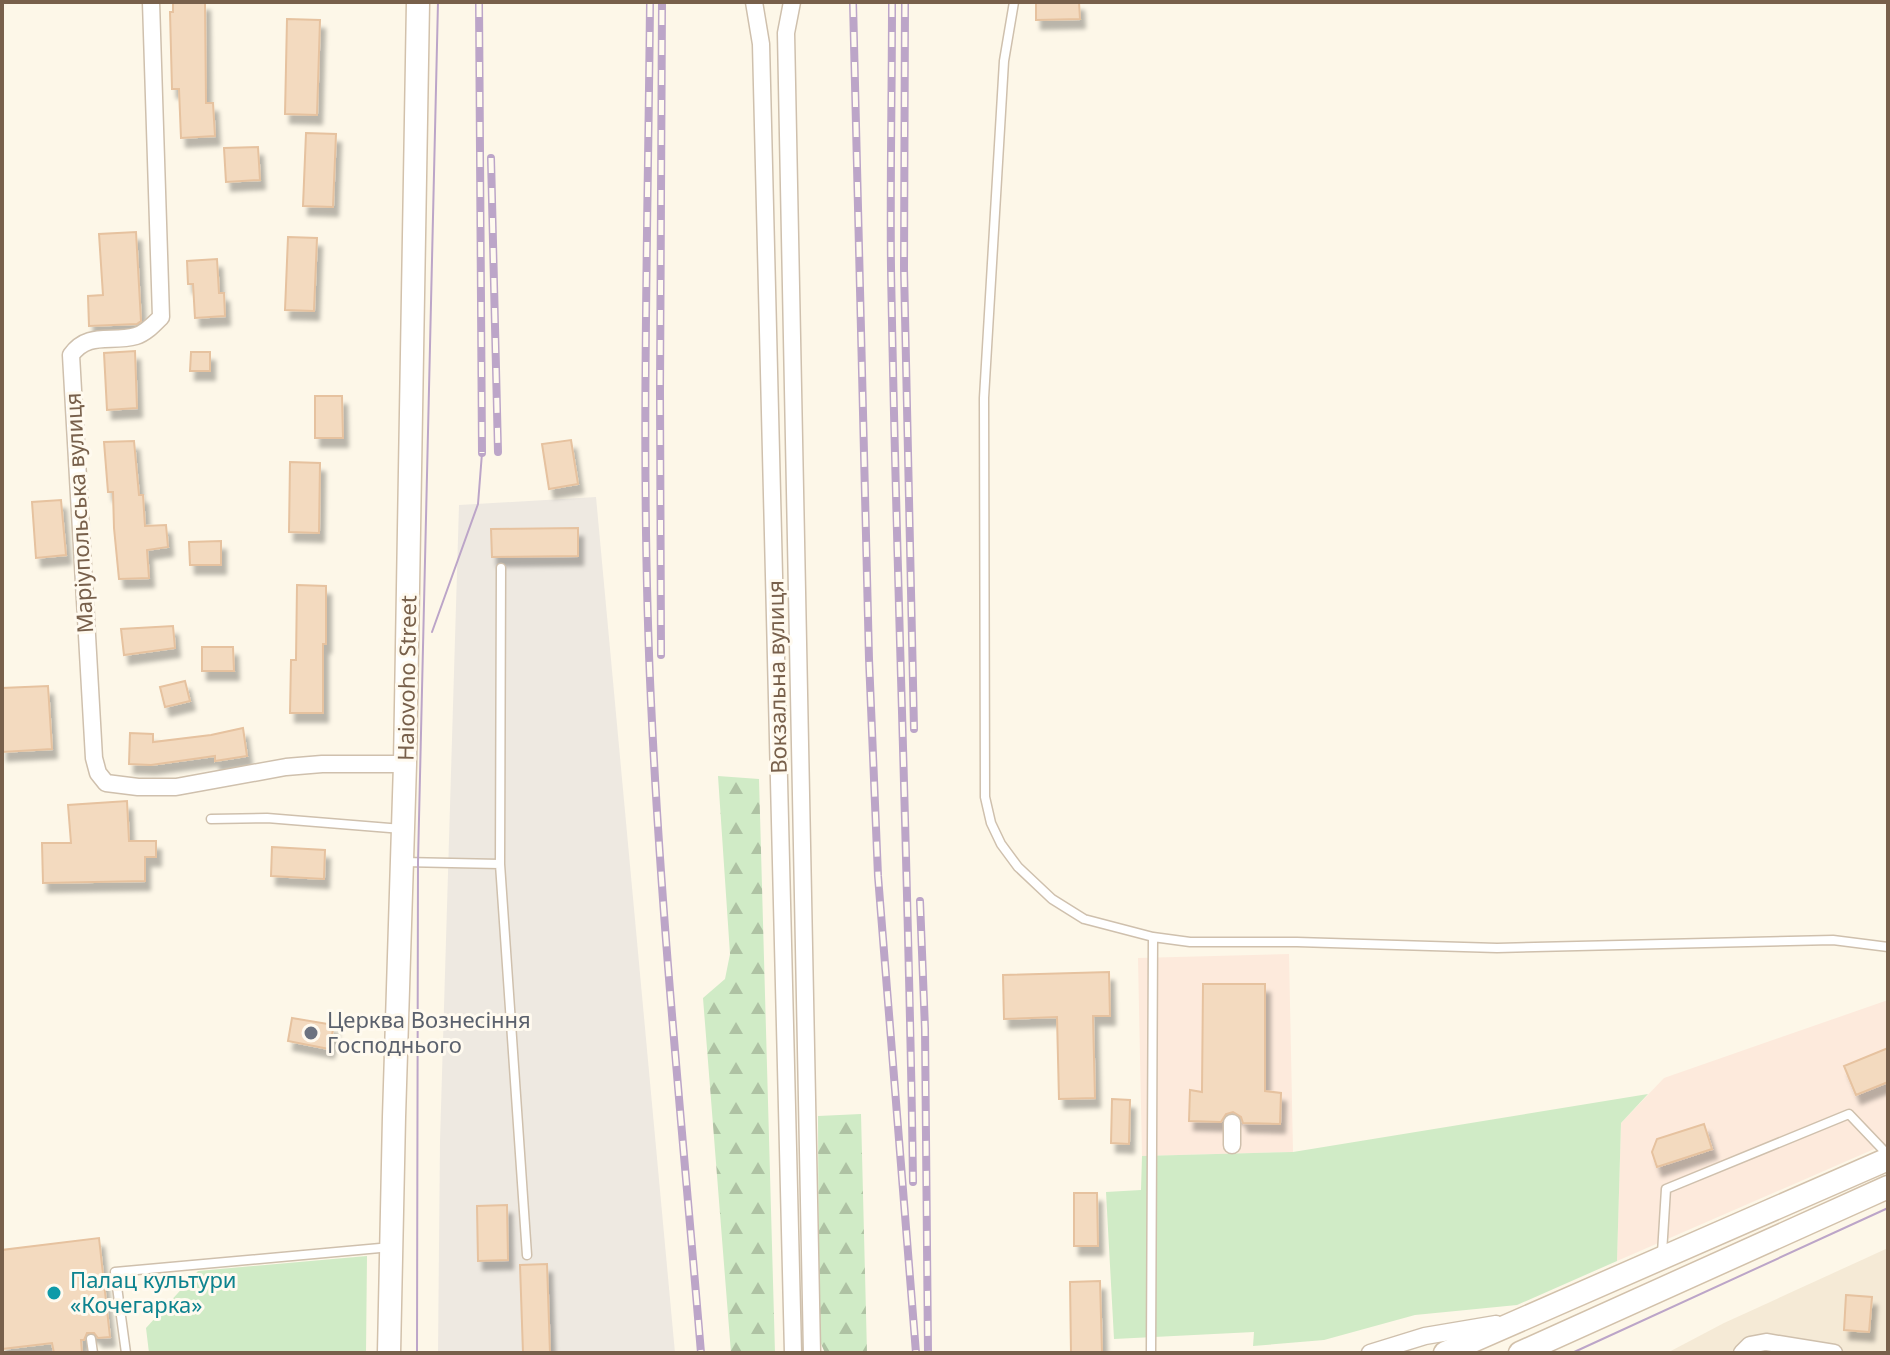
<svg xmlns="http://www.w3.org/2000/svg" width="1890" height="1355" font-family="'Noto Sans',sans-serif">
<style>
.residential{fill:#f5ead6}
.commercial{fill:#fdeadc}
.industrial{fill:#eee9e1}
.green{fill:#d0ebc6}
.forest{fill:url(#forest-firs)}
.building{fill:#f3dabf;stroke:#e6c29f;stroke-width:2;filter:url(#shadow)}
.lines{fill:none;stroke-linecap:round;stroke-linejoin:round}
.lane-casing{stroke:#cfc0ad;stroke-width:11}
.street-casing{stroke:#cfc0ad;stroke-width:19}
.secondary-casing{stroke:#d2c1ab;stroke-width:25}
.lane{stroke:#fff;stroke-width:8}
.street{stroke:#fff;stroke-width:16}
.secondary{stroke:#fff;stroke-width:22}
.tram{stroke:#bca5c8;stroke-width:2}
.rail-casing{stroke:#bca5c8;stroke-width:8}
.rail{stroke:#fffaef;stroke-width:5;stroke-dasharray:15;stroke-linecap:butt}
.worship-dot{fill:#6b7280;stroke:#fffaef;stroke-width:3}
.culture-dot{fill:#0f9aa8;stroke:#fffaef;stroke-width:3}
.labels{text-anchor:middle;stroke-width:6;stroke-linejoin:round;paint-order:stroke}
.street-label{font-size:22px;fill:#78604b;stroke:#fffaef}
.worship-label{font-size:22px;fill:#5b616d;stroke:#fffaef;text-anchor:start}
.culture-label{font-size:22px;fill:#0d838f;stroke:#fffaef;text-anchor:start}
</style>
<defs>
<pattern id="forest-firs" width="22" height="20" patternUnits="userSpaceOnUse" patternTransform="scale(2)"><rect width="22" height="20" fill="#d0ebc6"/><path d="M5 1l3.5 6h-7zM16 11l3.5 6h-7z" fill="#aec2a3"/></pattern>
<filter id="shadow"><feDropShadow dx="5" dy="9" stdDeviation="2" flood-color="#0004"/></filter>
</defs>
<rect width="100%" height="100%" fill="#fdf7e8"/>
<path class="residential" d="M1888,1248V1353H1667L1724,1323Z"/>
<path class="commercial" d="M1289,954L1293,1152L1142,1156L1138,958Z
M1888,1000V1143L1617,1261L1621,1123L1664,1078Z"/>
<path class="industrial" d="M596,497L675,1353H438L440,1141L459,505Z"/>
<path class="green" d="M1648,1094L1621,1123L1617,1261L1517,1305L1415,1315L1324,1340L1253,1346L1254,1332L1114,1339L1106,1192L1141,1190L1142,1156L1293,1152Z
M367,1256L366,1353H149L146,1328L198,1271Z"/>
<path class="forest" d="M718,776L759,779L775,1353H731L703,998L725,979L730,954Z
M861,1114L867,1353H825L819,1339L818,1116Z"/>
<path class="building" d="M173,2H205L206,103H213L215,136L181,138L179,89H172L170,12H173Z
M1036,2H1079L1080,19L1036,20Z
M287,19L320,20L317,115L285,114Z
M306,133L336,134L333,207L303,206Z
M258,147L260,180L226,182L224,148Z
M136,232L141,321L137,324L89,326L88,296L103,295L99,234Z
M288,237L317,238L314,311L285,310Z
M217,259L219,293H224L225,316L195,318L193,284H188L187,261Z
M135,351L137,408L107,410L104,353Z
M191,352H210V371H190Z
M315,396H342L343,438H315Z
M571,440L578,484L549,489L542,444Z
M134,441L139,495H143L145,526L166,525L168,547L147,550L149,578L119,579L114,528L113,492H108L104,442Z
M290,462L320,463L319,533L289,532Z
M61,500L66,555L36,558L32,502Z
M578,528V556L492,557L491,529Z
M221,541V565H190L189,542Z
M297,585L326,586V644H323V713H290L291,660H296Z
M173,626L175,648L124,655L121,629Z
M202,647H233L234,671H202Z
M185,681L190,701L165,707L160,687Z
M48,686L52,749L2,752V688Z
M243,728L247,756L215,761V756L151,765L129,764L130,733L153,734V742L211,735Z
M127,801L129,841H156V857H145V881L43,883L42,843H71L68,805Z
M272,847L325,850L324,879L271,876Z
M1109,972L1110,1016H1093L1095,1098L1059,1099L1057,1017L1004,1019L1003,975Z
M1203,984H1265V1091L1281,1093L1280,1124L1243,1123L1241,1117L1233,1112L1226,1114L1221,1122L1189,1121L1190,1090L1202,1092Z
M292,1018L334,1025L329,1049L288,1041Z
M1888,1048V1082L1856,1095L1844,1066Z
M1112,1099L1130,1100L1129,1144L1111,1143Z
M1704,1124L1712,1149L1657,1167L1652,1152L1657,1139Z
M1074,1193H1097L1098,1246H1074Z
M507,1205L508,1260L478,1261L477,1206Z
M99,1238L110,1337L98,1338L94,1333H87L84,1340H81L82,1353H54L52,1343L2,1349V1250Z
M547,1264L550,1353H523L520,1265Z
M1100,1281L1102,1353H1071L1070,1282Z
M1846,1295L1872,1297L1869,1332L1844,1330Z"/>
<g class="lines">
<defs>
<path id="lane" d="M1014,2L1004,61L984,398L985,797L991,823L1001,844L1018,867L1052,899L1084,919L1153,937L1190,942H1297L1497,948L1833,940L1888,947
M501,568L500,864L527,1255
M211,819L267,818L402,829
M403,862L500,864
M1662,1253L1666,1189L1849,1114L1888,1155
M91,1339L93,1353
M126,1353L115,1272L391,1247
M1151,1353L1153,937"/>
<path id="street" d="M151,2L161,317C154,324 146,333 136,336C111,343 88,331 71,355L94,758L98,773L106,783L138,787H176L286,767L322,764H405
M754,2L761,44L793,1353
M792,2L786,33L812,1353
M1232,1123V1145
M1370,1353L1425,1336L1496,1324
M1742,1353L1750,1345L1766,1342L1834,1353"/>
<path id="secondary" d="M389,1353L394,1117L405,764L418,2
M1445,1353L1888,1159
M1520,1353L1888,1187"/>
</defs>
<use href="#lane" class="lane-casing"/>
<use href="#street" class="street-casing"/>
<use href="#secondary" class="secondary-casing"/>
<use href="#lane" class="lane"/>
<use href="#street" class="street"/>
<use href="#secondary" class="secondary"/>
<path class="tram" d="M432,632L478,504L482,453
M417,1353L418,862L438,2
M1572,1353L1888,1208"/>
<defs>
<path id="rail" d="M479,2L482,453
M650,2C648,235 640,469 651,702C661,919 683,1136 701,1353
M853,2L869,659L878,876L916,1353
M892,2C892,91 890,180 891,268C896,573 909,877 913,1182
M905,2L904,269L914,729
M491,158L498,452
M661,655L660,392L662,2
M920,901L925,1029L928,1353"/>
</defs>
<use href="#rail" class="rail-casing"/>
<use href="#rail" class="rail"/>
</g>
<circle class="worship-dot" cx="311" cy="1033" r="8"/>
<circle class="culture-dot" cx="54" cy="1293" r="8"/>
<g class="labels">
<g class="street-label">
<text transform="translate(79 513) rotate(-93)" y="8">Маріупольська вулиця</text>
<text transform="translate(777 677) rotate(-91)" y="8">Вокзальна вулиця</text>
<text transform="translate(407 678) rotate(-89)" y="8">Haiovoho Street</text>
</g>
<g class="worship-label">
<text x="327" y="1028">Церква Вознесіння<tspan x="327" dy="25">Господнього</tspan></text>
</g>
<g class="culture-label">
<text x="70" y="1288">Палац культури<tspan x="70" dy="25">«Кочегарка»</tspan></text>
</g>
</g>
<rect width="1890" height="1355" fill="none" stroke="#78604b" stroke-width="8"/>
</svg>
